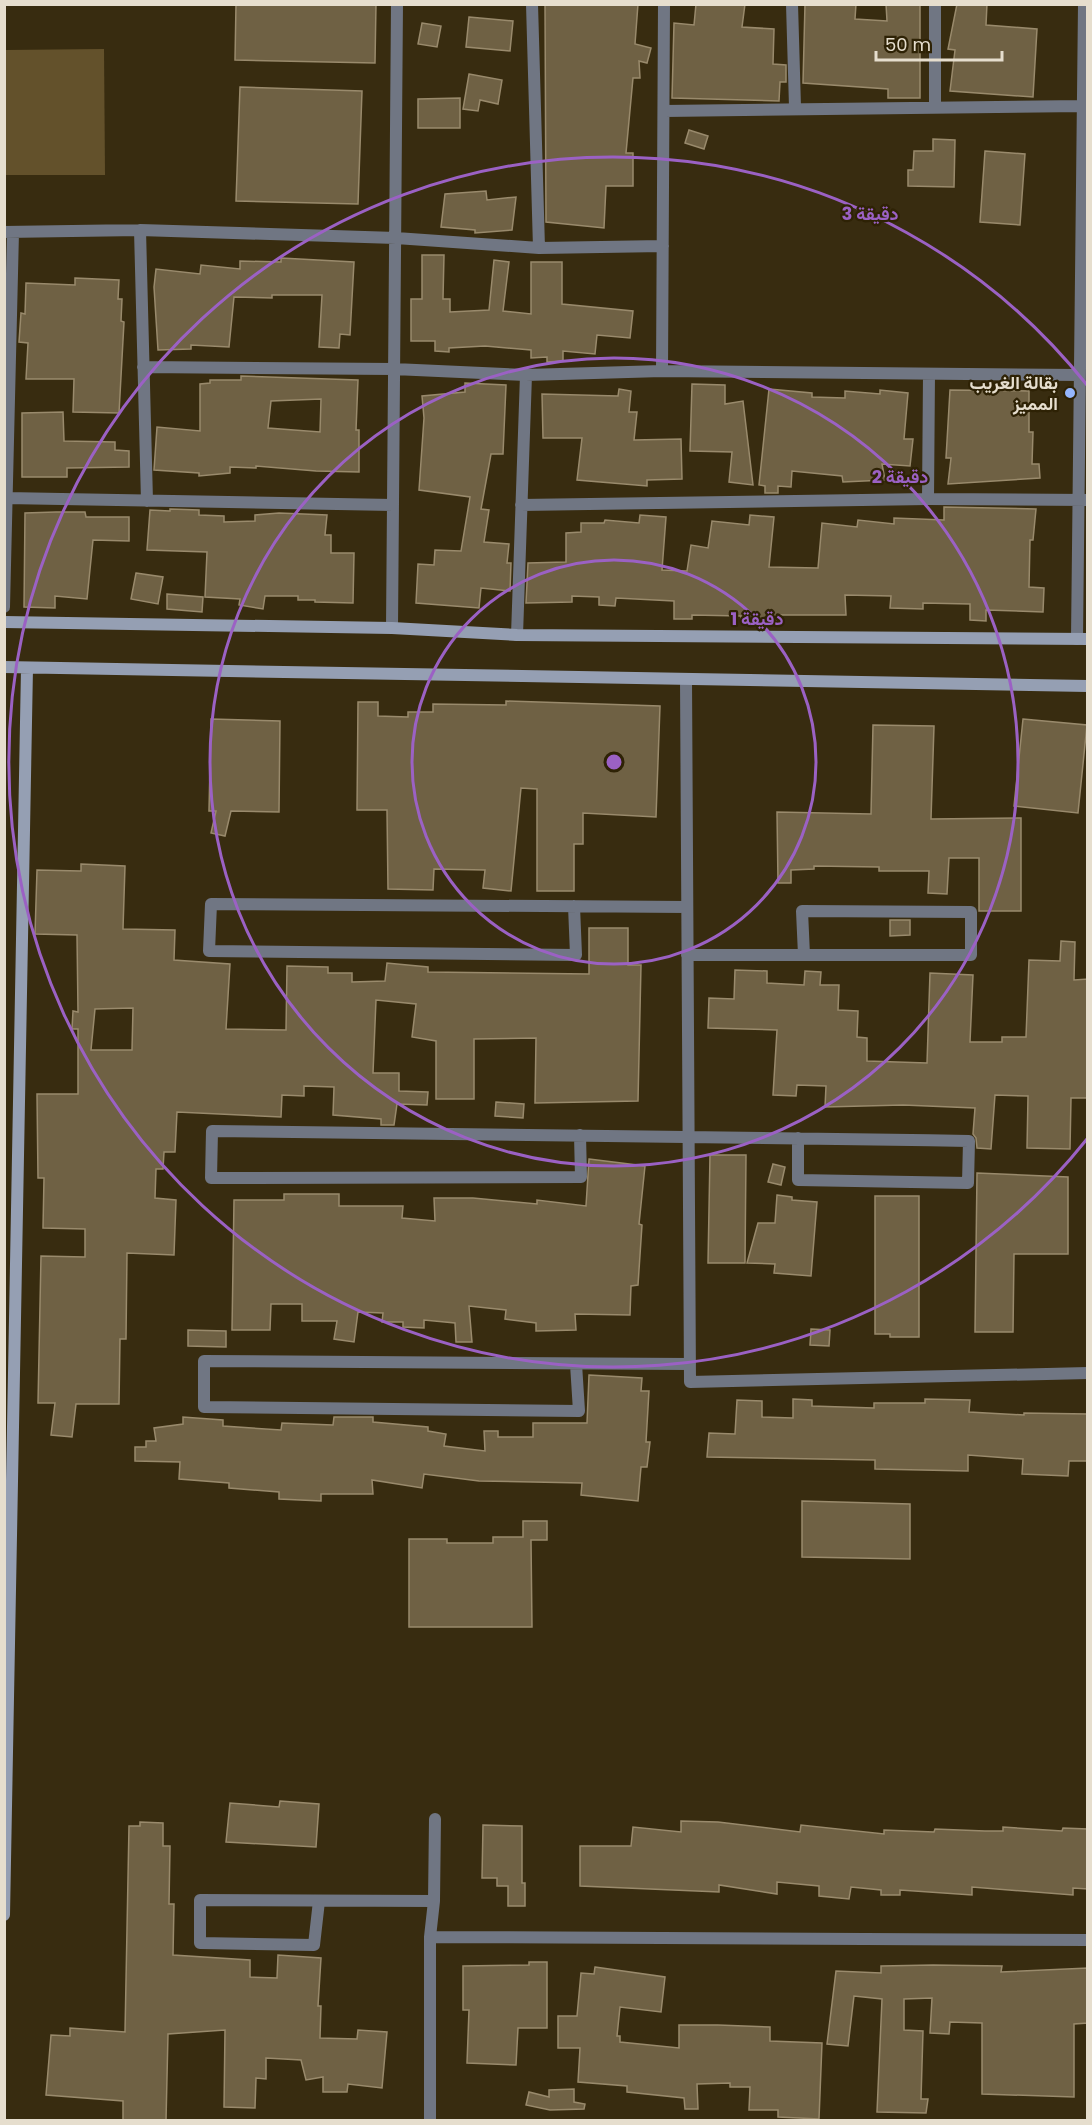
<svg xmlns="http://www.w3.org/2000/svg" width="1092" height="2125" font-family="Poppins,Vazirmatn,sans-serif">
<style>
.green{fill:#63512b}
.building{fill:#6f6144;stroke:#998a6c;stroke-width:1.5;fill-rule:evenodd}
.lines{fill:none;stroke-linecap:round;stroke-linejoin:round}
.street{stroke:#707683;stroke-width:12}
.secondary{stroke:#959fb3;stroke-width:12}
.ring{fill:none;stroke:#9b61c4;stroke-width:3}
.poi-dot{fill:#95b6fd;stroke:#2e2205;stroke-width:2}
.labels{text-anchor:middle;stroke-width:4.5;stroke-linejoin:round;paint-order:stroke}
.poi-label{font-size:18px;font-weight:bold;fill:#e6dece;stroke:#2e2205;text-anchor:end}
.centre{fill:#9b61c4;stroke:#2e2205;stroke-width:3}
.ring-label{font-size:18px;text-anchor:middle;font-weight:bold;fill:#9b61c4;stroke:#2e2205;stroke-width:4.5;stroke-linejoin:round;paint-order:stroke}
</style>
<rect width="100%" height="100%" fill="#382c10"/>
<path class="green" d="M104,49L105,175H5V50Z"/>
<path class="building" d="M236,4H376L375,63L235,60Z
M545,4H638L635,44L651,48L647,63L639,61L640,78H633L626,153H633V186H606L604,228L546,222Z
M696,4H745L742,27L774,29L773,64L786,65V82H780L779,101L672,98L674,23L694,25Z
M805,4H856L855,19L887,21L886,4H920V98H888V89L803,83Z
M957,4H987L986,25L1037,29L1033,97L950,91L955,50L948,49Z
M469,17L513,21L510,51L466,47Z
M422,23L441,26L437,47L418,44Z
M469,74L502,80L498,104L480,100L478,111L463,109Z
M240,87L362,91L358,204L236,201Z
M460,98V128H418V99Z
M689,130L708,136L704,149L685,143Z
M933,139L955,140L954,187L908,186V170H913L914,151H933Z
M985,151L1025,154L1020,225L980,222Z
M486,191L487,200L516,197L512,230L475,233V230L441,227L445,194Z
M422,255H444L443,299H450V312L489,310L494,260L509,262L503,311L531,314V262H562V304L633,311L630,338L597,335L595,354L563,351V361L547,362V357L531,358V350L485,346L449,348V352L435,351V341H411V299H422Z
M281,258L354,262L350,335L340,334L339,348L319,347L322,295H272V298L234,297L229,347L191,345V349L158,350L154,287L156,269L200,274L201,265L240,269V261L281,262Z
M75,278L119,280L118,299H122L121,321L124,322L119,413L73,412L74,379H26L28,343L19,342L21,313L25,314L26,283L75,285Z
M241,376L358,380L356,430H359V472L316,471L256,466V468L230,467V473L199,476V473L154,470L157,427L200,431V384L210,383V380H241ZM321,399L320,432L268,428L271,401Z
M465,383L506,385L503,454H491L481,509L489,510L484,542L509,544L507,563H511L510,591L481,588L479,608L416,603L418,564L434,565L435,550L461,551L470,497L419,490L424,418L422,396L465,392Z
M692,384L725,385V404L743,401L753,485L729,482L732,452L690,451Z
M619,389L631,391L629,412H637L634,440L681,439L682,479L647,480V486L577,480L582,438H543L542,394L618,396Z
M769,389L812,393V397L845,398V391L880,394V390L908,393L904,439H913L910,466L882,464L885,480L843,482L842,476L792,471L791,487L778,486V493H765V486L759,485Z
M950,390L1029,391V432H1033L1032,464H1039L1040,478L948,484L951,458H946Z
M63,412L64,441L115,442V450L129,451V467L67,468V477H22V413Z
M944,507L1036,509L1033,540H1030L1029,587L1044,588L1043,612L986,610V621L970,620V604L923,603V609L890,608L891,596L845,595L846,615H777V620H741V616L692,615V619H674V601L616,598L615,606L599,605V597L572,596V602L526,603L528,563L566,562V533L581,532V523H604L605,520L639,523L640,515L666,517L662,570L687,571L691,545L708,548L712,521L749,525L750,515L774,517L769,567L818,568L822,523L857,527L858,520L894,524V518L944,520Z
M170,509L199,510V515L224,516V522L255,521V515L279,513L327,515L325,535H331V553H354L353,603L315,602V600H298V596H265L263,609L239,605L240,599L205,597L207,552L147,550L150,510L170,511Z
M56,512H85L86,517H129V541L93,540L87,599L55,596V608L24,607L25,513Z
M136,573L163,577L158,604L131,599Z
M167,594L203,597L202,612L167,609Z
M506,701L660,706L656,817L583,813V844H574V891H537V789L521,788L511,891L483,888L485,870L434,869L433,890L388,889L387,810H357L358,702H378V716L408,717V712H433V704L506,705Z
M211,719L280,721L279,812L231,811L225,836L211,833L216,811H209Z
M1023,719L1087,725L1078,813L1014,806Z
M873,725L934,726L931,819L1021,818V911H979V858H949L947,894L928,893L929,871H879V867L814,866V869L791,870V883H778L777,812L871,814Z
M81,864L125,866L123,929L175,930L174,960L230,964L226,1029L286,1030L287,966L328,967V973H352V982L385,981L387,963L428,967V972L589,974V928H628V965H641L638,1101L535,1103L536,1038L474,1039V1099H436V1041L412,1037L416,1004L376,1000L373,1073H399V1091L428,1092L427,1105L397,1104L394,1125H381V1119L333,1115L334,1087L304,1086V1096L282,1095L281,1117L177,1112L175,1152H164L163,1169H156L155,1198L176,1200L174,1255L127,1253L126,1339H120L119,1404H76L72,1437L51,1435L55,1403H38L41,1256L85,1257V1229L43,1228L44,1178H38L37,1094H78V1029H72L73,1011L78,1012L77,935L35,934L37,870L81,871ZM133,1008L132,1050H91L95,1009Z
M890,920H910V935L890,936Z
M1061,941L1075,942L1074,980L1088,979V1098H1071L1070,1149L1027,1148L1028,1096L995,1095L991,1149L977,1148L976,1138L973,1134L975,1108L903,1105L825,1107L826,1086L797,1085L796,1096L773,1095L777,1030L708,1028L709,998L734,999L735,970L767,971V983L804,985L805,971L821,972L820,985H839L838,1010L858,1011L857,1037L867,1038V1061L927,1063L930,973L973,975L970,1042H1002V1037H1026L1029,960L1060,961Z
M496,1102L524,1104L523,1118L495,1116Z
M710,1155H746L745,1263H708Z
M589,1159L645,1166L639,1224L642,1225L638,1285L631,1286L630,1315L575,1314L576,1330L536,1331V1323L505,1319L506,1310L469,1306L472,1342H456L455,1323L424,1320V1328L403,1327V1322H382L383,1313L358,1312L354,1342L334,1339L337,1321H302V1304H271L270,1330H232L234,1200H284V1194H339V1206H403L402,1218L435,1221L434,1198H473L537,1204V1200L586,1206Z
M773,1164L785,1167L781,1185L768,1182Z
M977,1173L1068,1177V1254H1014L1013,1332H975Z
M777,1195L792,1197V1200L817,1202L811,1276L774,1273L775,1264L747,1263L758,1223H775Z
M875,1196H919V1337H890V1334H875Z
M811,1329L830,1330L829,1346L810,1345Z
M188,1330L226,1331V1347L188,1346Z
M589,1375L642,1378L641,1391H649L646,1442H650L647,1467H641L638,1501L581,1495L582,1483L479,1481L424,1474L422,1488L372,1480L373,1494H321V1501L279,1499V1492L229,1488V1483L179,1479L180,1462L135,1461V1447H146V1441H156L154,1428L183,1424V1417L223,1420V1426L281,1430L282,1423L333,1425L334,1417H373V1422L428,1427V1431L446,1434L444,1446L485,1451L484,1431H498V1437H533V1423H587Z
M793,1399L812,1400V1406L874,1408V1403H925V1399L970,1400L969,1412L1024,1415V1413L1088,1414V1461H1069L1068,1476L1022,1474L1023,1459L968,1455V1471L875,1469V1460L707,1457L709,1433L735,1434L737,1400L762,1401V1417L793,1418Z
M802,1501L910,1504V1559L802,1557Z
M523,1521H547V1540H531L532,1627H409V1539H447V1543H493V1537H523Z
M280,1801L319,1804L316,1847L226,1842L230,1803L279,1807Z
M681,1821L718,1822L800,1832L801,1825L884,1834V1830L934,1832L935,1829L985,1831H1003V1827L1062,1831L1063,1828L1088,1829V1889L1073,1888V1895L972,1887V1895L900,1890V1895H881V1890L851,1887L849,1899L819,1896V1886L777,1882V1894L719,1885V1892L580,1886V1846H631L633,1827L681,1832Z
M140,1822L163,1823V1846H170L169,1904H174L173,1955L250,1960V1977L277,1978L278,1955L321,1958L318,2006H321L320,2038L357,2039L358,2030L387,2032L382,2088L348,2084L347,2092H323V2077L306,2080L301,2060L266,2058V2079L256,2078L255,2108L224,2107L225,2030L168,2034L166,2121H123V2101L46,2095L51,2035L70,2036V2028L125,2032L129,1826H140Z
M483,1825L522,1826V1883H525V1906H508V1886H497V1878H482Z
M529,1962H547V2028H518L516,2065L467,2063L469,2010H463V1966L529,1965Z
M933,1965L1002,1966L1001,1972L1088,1968V2023L1074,2024V2097L982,2094V2023L950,2022L949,2034L930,2033L932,1998L904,1999V2030L923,2031L921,2099H928L926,2113L877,2112L882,1999L854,1996L848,2046L827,2044L836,1971L881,1973V1966Z
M595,1967L665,1977L661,2012L620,2007L617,2036H620V2042L679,2048V2025H718L770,2027V2041L822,2043L819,2119L778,2117V2110H749L750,2087H730V2083L697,2084L698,2109H685L684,2098L627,2092V2086L578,2082L580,2048H558V2016H577L581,1973L594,1974Z
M574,2089V2102L585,2104L584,2109L550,2110L526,2105L529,2092L549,2097V2090Z"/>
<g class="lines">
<path class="street" d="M532,4L539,248L663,246
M792,4L795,107
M935,4V106
M664,111L1083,106
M140,230L147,501
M4,232L140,230L396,238L539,248
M143,367L394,369L526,375L662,371L1079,375
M662,371L664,4
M6,498L393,505
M928,499L929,374
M521,505L928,499L1088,500
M4,607L13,232
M392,628L397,4
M517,635L526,375
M1077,639L1084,4
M686,679L690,1382L1088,1373
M574,906L576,955L209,951L211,904L687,907
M687,955H971V912L802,911L804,955
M580,1135L581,1177L211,1178L212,1131C465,1134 717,1136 969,1141L968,1183L798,1180V1138
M576,1364L579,1411L204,1407V1361L690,1364
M319,1901L314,1945L200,1943V1900L434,1901
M430,1937L1088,1940
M430,2120V1937L434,1901L435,1819"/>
<path class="secondary" d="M4,622L392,628L517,635L1088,639
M4,667L1088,686
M4,1915L27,668"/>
</g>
<g class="ring">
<circle cx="614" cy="762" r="202"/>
<circle cx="614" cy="762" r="404"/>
<path d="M1087 1139A605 605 0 1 1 1087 385"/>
</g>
<circle class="poi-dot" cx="1070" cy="393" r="6"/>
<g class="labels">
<g class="poi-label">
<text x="1058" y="389">بقالة الغريب<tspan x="1058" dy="21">المميز</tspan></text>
</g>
</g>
<circle cx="614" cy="762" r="9" class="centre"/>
<g class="ring-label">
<text x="870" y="220">3 دقيقة</text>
<text x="900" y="483">2 دقيقة</text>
<text x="757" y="625">1 دقيقة</text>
</g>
<rect width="1092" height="2125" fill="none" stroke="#e6dece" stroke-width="12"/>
<path d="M876 51v9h126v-9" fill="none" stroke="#e6dece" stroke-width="3"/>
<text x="885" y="51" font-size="18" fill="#e6dece" stroke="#2e2205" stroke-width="4.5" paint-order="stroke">50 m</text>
</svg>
